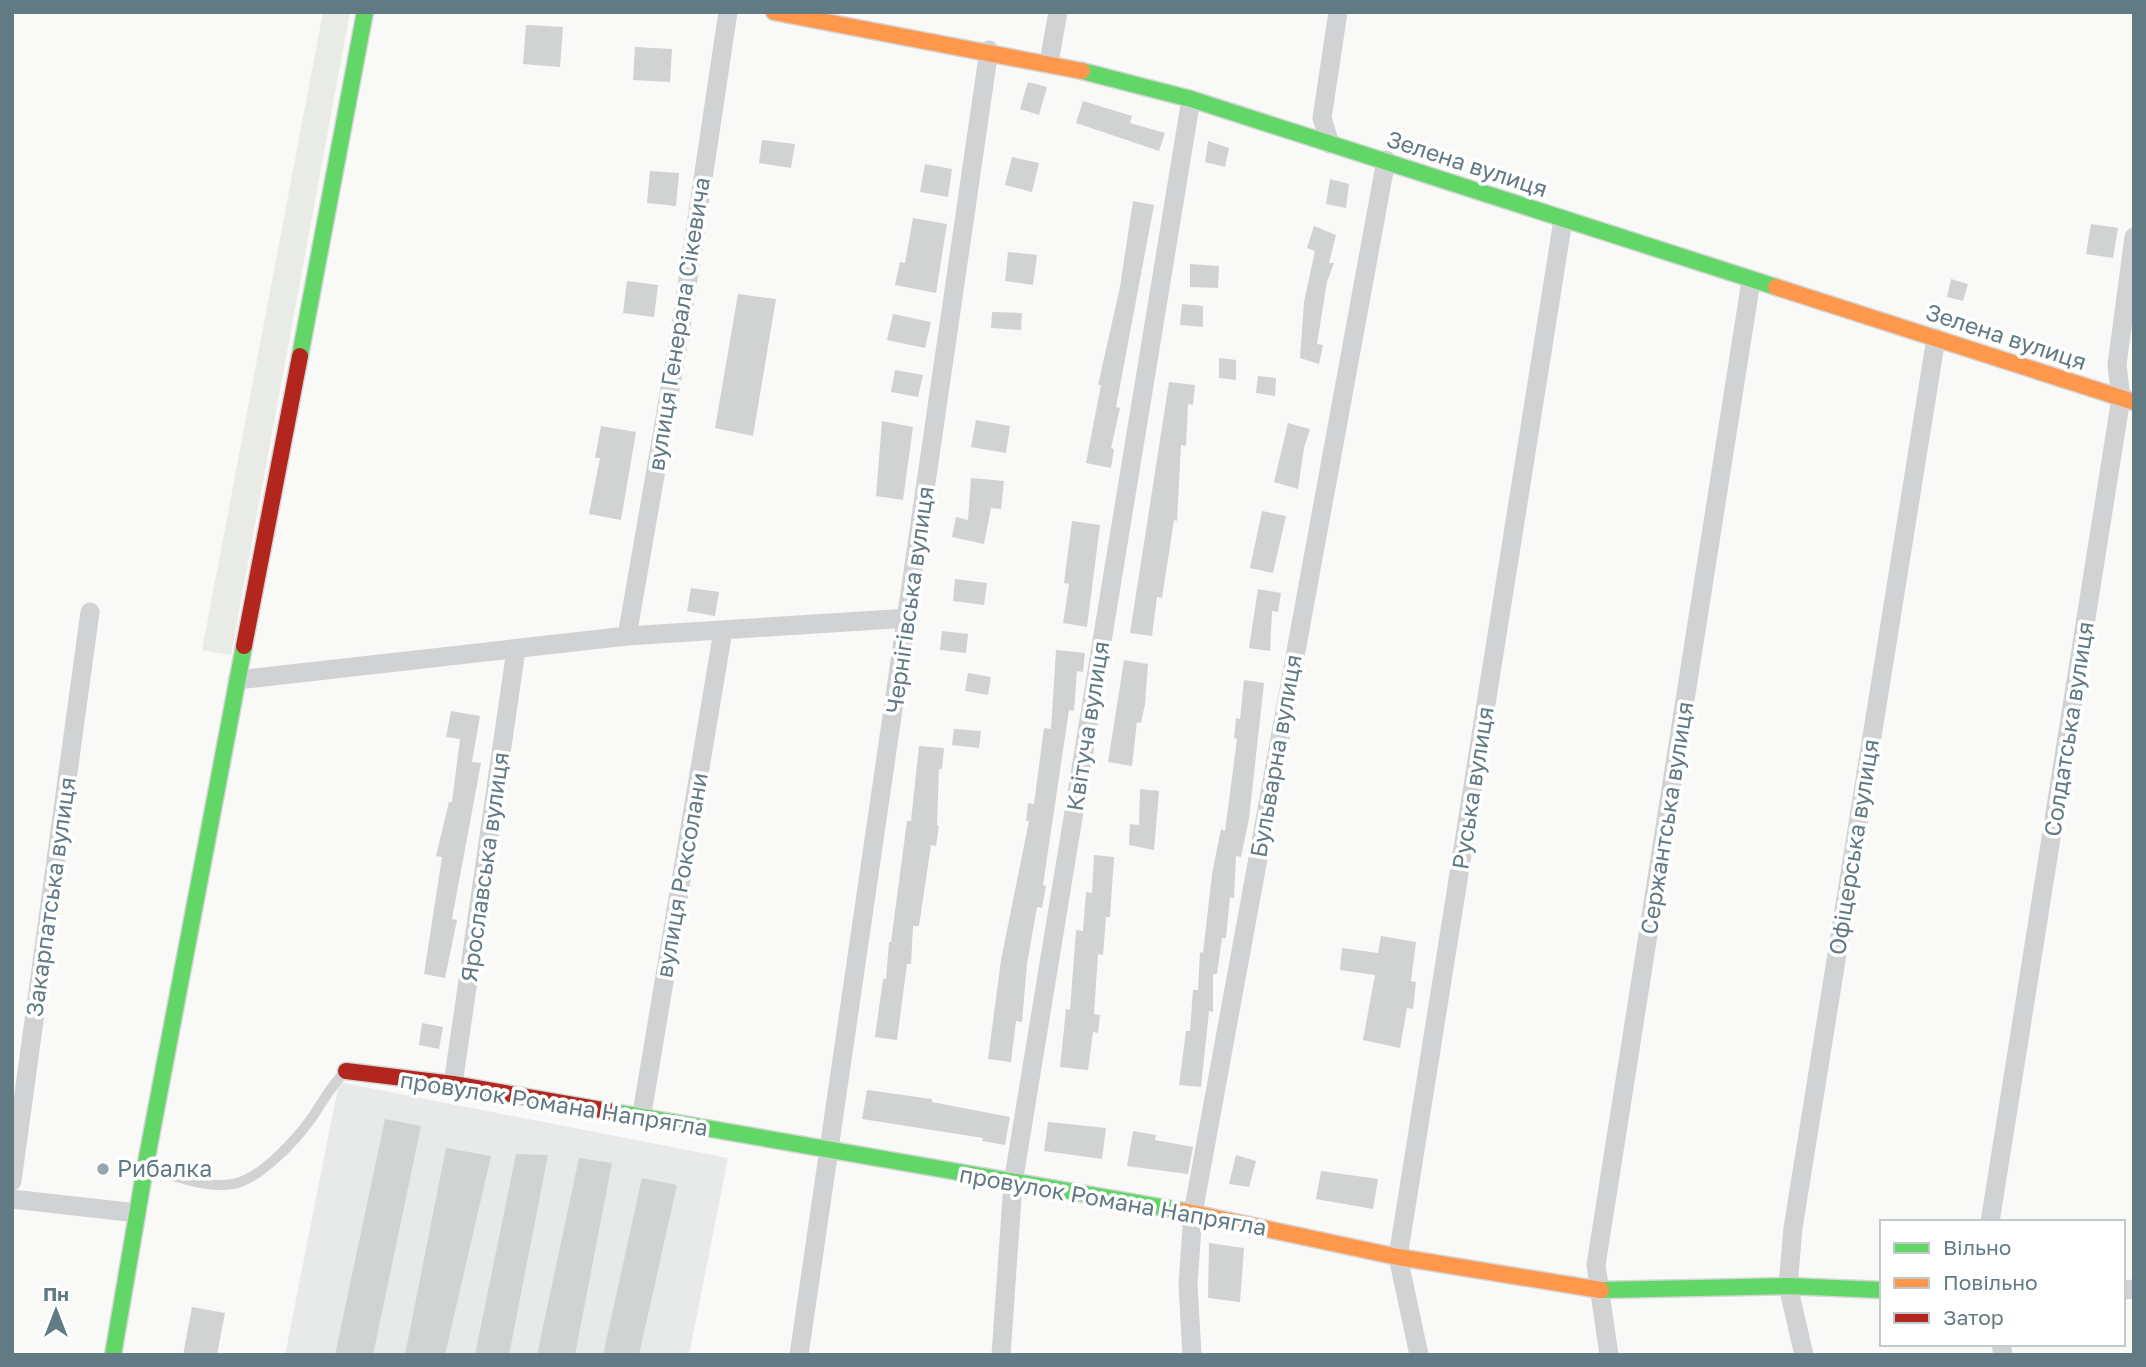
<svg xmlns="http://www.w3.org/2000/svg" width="2146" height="1367" font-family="'Golos Text',sans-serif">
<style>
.built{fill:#e8eaea}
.green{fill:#e9ece6}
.building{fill:#d1d3d3}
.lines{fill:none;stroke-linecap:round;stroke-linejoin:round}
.fast-casing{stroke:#d4d6d6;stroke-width:19}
.slow-casing{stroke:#d4d6d6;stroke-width:19}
.jam-casing{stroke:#d4d6d6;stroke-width:19}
.lane{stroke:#d1d2d3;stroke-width:10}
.street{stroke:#d1d2d3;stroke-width:19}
.fast{stroke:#63d668;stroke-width:16}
.slow{stroke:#ff974d;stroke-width:16}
.jam{stroke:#b3261e;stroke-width:16}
.poi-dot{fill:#97a6ad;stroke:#fff;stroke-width:2.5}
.labels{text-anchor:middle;stroke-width:7;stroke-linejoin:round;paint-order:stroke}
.street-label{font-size:23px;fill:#627a84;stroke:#fff}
.poi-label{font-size:23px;fill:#627a84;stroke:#fff;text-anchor:start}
</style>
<rect width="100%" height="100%" fill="#f9f9f8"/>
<path class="built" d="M339,1082L728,1158L689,1355H285Z"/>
<path class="green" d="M323,12H350L231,655L202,650Z"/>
<path class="building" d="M526,25L563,27L560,67L523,64Z
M635,47L672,49L670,82L633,80Z
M1028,82L1047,87L1039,115L1020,109Z
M1083,101L1132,116L1130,123L1165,133L1159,151L1076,123Z
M762,140L795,144L791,168L759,163Z
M1208,141L1229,148L1225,167L1205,162Z
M1012,157L1039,163L1032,192L1005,185Z
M925,164L952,169L948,197L920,192Z
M650,171L679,173L676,206L647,203Z
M1330,179L1349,184L1346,208L1326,204Z
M1133,201L1154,205L1116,407L1120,408L1111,448L1114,449L1111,468L1086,463L1101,385H1098L1120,287Z
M913,218L947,224L936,293L895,285L900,262L905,263Z
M2091,224L2118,228L2113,258L2086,254Z
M1314,226L1336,235L1329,263H1334L1327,282L1317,344L1323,345L1319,364L1300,358L1304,302L1315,251L1307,248Z
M1008,252L1037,255L1033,285L1005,281Z
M1190,264L1219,266L1218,288L1190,287Z
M1951,279L1968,284L1963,301L1947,297Z
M627,281L658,285L654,317L623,313Z
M738,294L776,299L753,436L715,428Z
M1182,304L1203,306V327L1180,325Z
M992,312L1022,313L1021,330L991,328Z
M893,314L931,322L925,348L887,340Z
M1219,358L1236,360V380L1219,378Z
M895,370L923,375L918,397L891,392Z
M1258,376L1276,378L1275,396L1256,393Z
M1169,382L1195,385L1193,405L1188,404L1186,446L1181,445L1177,521L1174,520L1162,598L1157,597L1152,636L1130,633Z
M976,420L1010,426L1006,453L971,447Z
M882,421L913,427L903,500L876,496Z
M1288,423L1310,429L1304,448L1298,489L1274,482Z
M601,426L636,432L621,520L589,514L600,458H595Z
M971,478L1004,481L1001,509L991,508L984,544L952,537L956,517L968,520Z
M1262,511L1286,516L1273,573L1250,568Z
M1072,521L1100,525L1087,627L1063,623L1069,584L1064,583Z
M955,579L987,583L984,605L953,601Z
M691,588L719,592L715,616L687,611Z
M1258,589L1281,593L1278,612L1272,611L1270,651L1249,648Z
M942,631L968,634L966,653L940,650Z
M1056,650L1085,653L1083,672L1077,671L1074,711L1069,710L1043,885L1046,886L1042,908L1037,907L1027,964L1022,1022L1016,1021L1011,1062L988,1059L1001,960L1029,821H1026L1028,803L1034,804L1044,728L1051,729Z
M1124,660L1148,664L1145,704L1141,723L1137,722L1132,766L1108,762Z
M968,673L991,677L988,695L965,691Z
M1244,680L1264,683L1249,819L1241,857L1236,856L1234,898L1230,897L1226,938H1222L1217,974H1213V1012L1209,1011L1201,1087L1179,1085L1186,1031H1190L1193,990H1198L1200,952L1203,953L1212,874L1221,829L1225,831L1237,739L1234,738L1236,718L1240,719Z
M451,711L480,716L472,762L481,763L452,919L457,920L445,978L424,974L442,857L436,856L449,802H452L460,739L446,737Z
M954,729L981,731L979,748L952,745Z
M919,746L944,748L942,769H939L937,825L939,826L936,846L931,845L919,926H913L911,964H907L897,1040L875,1037L883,979H886L889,942H891L907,821H911Z
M1140,789L1159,791L1154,850L1129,845L1130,824L1139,825Z
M1094,855L1114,857L1110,917H1106L1103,955L1098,954L1094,1014L1100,1015L1098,1033L1093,1032L1088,1070L1060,1067L1066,1009L1070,1010L1076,930L1083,931L1086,892L1092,893Z
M1381,936L1416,942L1411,981L1416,982L1413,1009L1407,1008L1400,1048L1363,1040L1375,975L1340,970L1342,948L1378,953Z
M422,1023L443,1027L439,1049L419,1045Z
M867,1090L932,1099V1102L1010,1117L1005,1145L982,1141L983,1138L862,1119Z
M385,1119L421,1126L373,1355H335Z
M1048,1122L1106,1128L1102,1159L1044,1151Z
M1133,1131L1156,1135L1155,1140L1193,1147L1188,1174L1127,1166Z
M446,1148L491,1156L445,1355H405Z
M516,1154L548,1155L509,1355H475Z
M1236,1155L1256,1161L1249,1187L1229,1184Z
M579,1158L612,1163L575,1355H537Z
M1321,1171L1378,1179L1373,1209L1316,1199Z
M642,1178L677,1185L639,1355H603Z
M1209,1243L1244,1248L1240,1302L1208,1298Z
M192,1307L225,1313L217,1355H183Z"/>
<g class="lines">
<defs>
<path id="fast" d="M1082,71L1191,99L1776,287
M300,356L365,12
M608,1111L1183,1211
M1601,1290L1788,1286L1882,1290
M113,1355L145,1168L244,646"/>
<path id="slow" d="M774,12L1082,71
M1776,287L2134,402
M1183,1211L1398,1257L1601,1290"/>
<path id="jam" d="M244,646L300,356
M346,1071L453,1084L608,1111"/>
</defs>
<use href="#fast" class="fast-casing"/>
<use href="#slow" class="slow-casing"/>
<use href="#jam" class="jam-casing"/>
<path class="lane" d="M147,1169C173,1175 205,1189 233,1184C259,1180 296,1140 311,1119C323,1102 330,1086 346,1071"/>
<path class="street" d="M1049,62L1058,12
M1330,144L1322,118L1338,12
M627,636L680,332L728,12
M237,680L627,636L909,618
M453,1084L516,650
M641,1119L723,631
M12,1181L90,612
M12,1199L137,1213
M1990,1222L2121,398L2117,365L2134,237
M2123,1290L2134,1289
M2001,1344L2003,1355
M799,1355L989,50
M1001,1355L1013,1183L1191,99
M1192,1355L1188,1285L1193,1213L1386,160
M1419,1355L1398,1257L1563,220
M1609,1355L1596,1265L1751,281
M1804,1355L1788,1286L1793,1228L1936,338"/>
<use href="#fast" class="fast"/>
<use href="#slow" class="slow"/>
<use href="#jam" class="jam"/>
</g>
<circle class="poi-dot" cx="103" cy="1169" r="7"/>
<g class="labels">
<g class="street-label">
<text transform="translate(1467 164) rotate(18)" y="8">Зелена вулиця</text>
<text transform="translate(679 324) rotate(-81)" y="8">вулиця Генерала Сікевича</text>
<text transform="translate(2006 337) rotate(18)" y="8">Зелена вулиця</text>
<text transform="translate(910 600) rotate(-82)" y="8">Чернігівська вулиця</text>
<text transform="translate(1088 726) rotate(-81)" y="8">Квітуча вулиця</text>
<text transform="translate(2069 729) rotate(-81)" y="8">Солдатська вулиця</text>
<text transform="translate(1276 756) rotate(-80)" y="8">Бульварна вулиця</text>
<text transform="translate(1473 788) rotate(-81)" y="8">Руська вулиця</text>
<text transform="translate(1667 818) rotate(-81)" y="8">Сержантська вулиця</text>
<text transform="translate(1854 847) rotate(-81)" y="8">Офіцерська вулиця</text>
<text transform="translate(485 867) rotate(-82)" y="8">Ярославська вулиця</text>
<text transform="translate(682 875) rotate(-80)" y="8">вулиця Роксолани</text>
<text transform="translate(51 897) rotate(-82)" y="8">Закарпатська вулиця</text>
<text transform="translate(554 1104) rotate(9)" y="8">провулок Романа Напрягла</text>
<text transform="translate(1113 1201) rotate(10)" y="8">провулок Романа Напрягла</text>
</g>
<g class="poi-label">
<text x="117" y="1177">Рибалка</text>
</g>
</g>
<rect width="2146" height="1367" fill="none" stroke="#627a84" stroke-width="28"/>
<rect x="1880" y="1220" width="245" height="126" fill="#ffffff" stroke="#c0cace" stroke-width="2"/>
<rect x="1894" y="1243" width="35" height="10" fill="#63d668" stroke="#c0cace" stroke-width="2"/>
<text x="1943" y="1255" font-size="21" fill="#627a84">Вільно</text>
<rect x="1894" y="1278" width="35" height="10" fill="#ff974d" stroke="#c0cace" stroke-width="2"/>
<text x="1943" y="1290" font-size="21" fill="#627a84">Повільно</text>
<rect x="1894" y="1313" width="35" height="10" fill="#b3261e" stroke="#c0cace" stroke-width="2"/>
<text x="1943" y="1325" font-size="21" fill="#627a84">Затор</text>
<g transform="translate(56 1311)" stroke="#ffffff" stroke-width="5" paint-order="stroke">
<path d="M0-5L12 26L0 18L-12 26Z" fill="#627a84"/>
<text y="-10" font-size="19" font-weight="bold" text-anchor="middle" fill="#627a84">Пн</text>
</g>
</svg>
